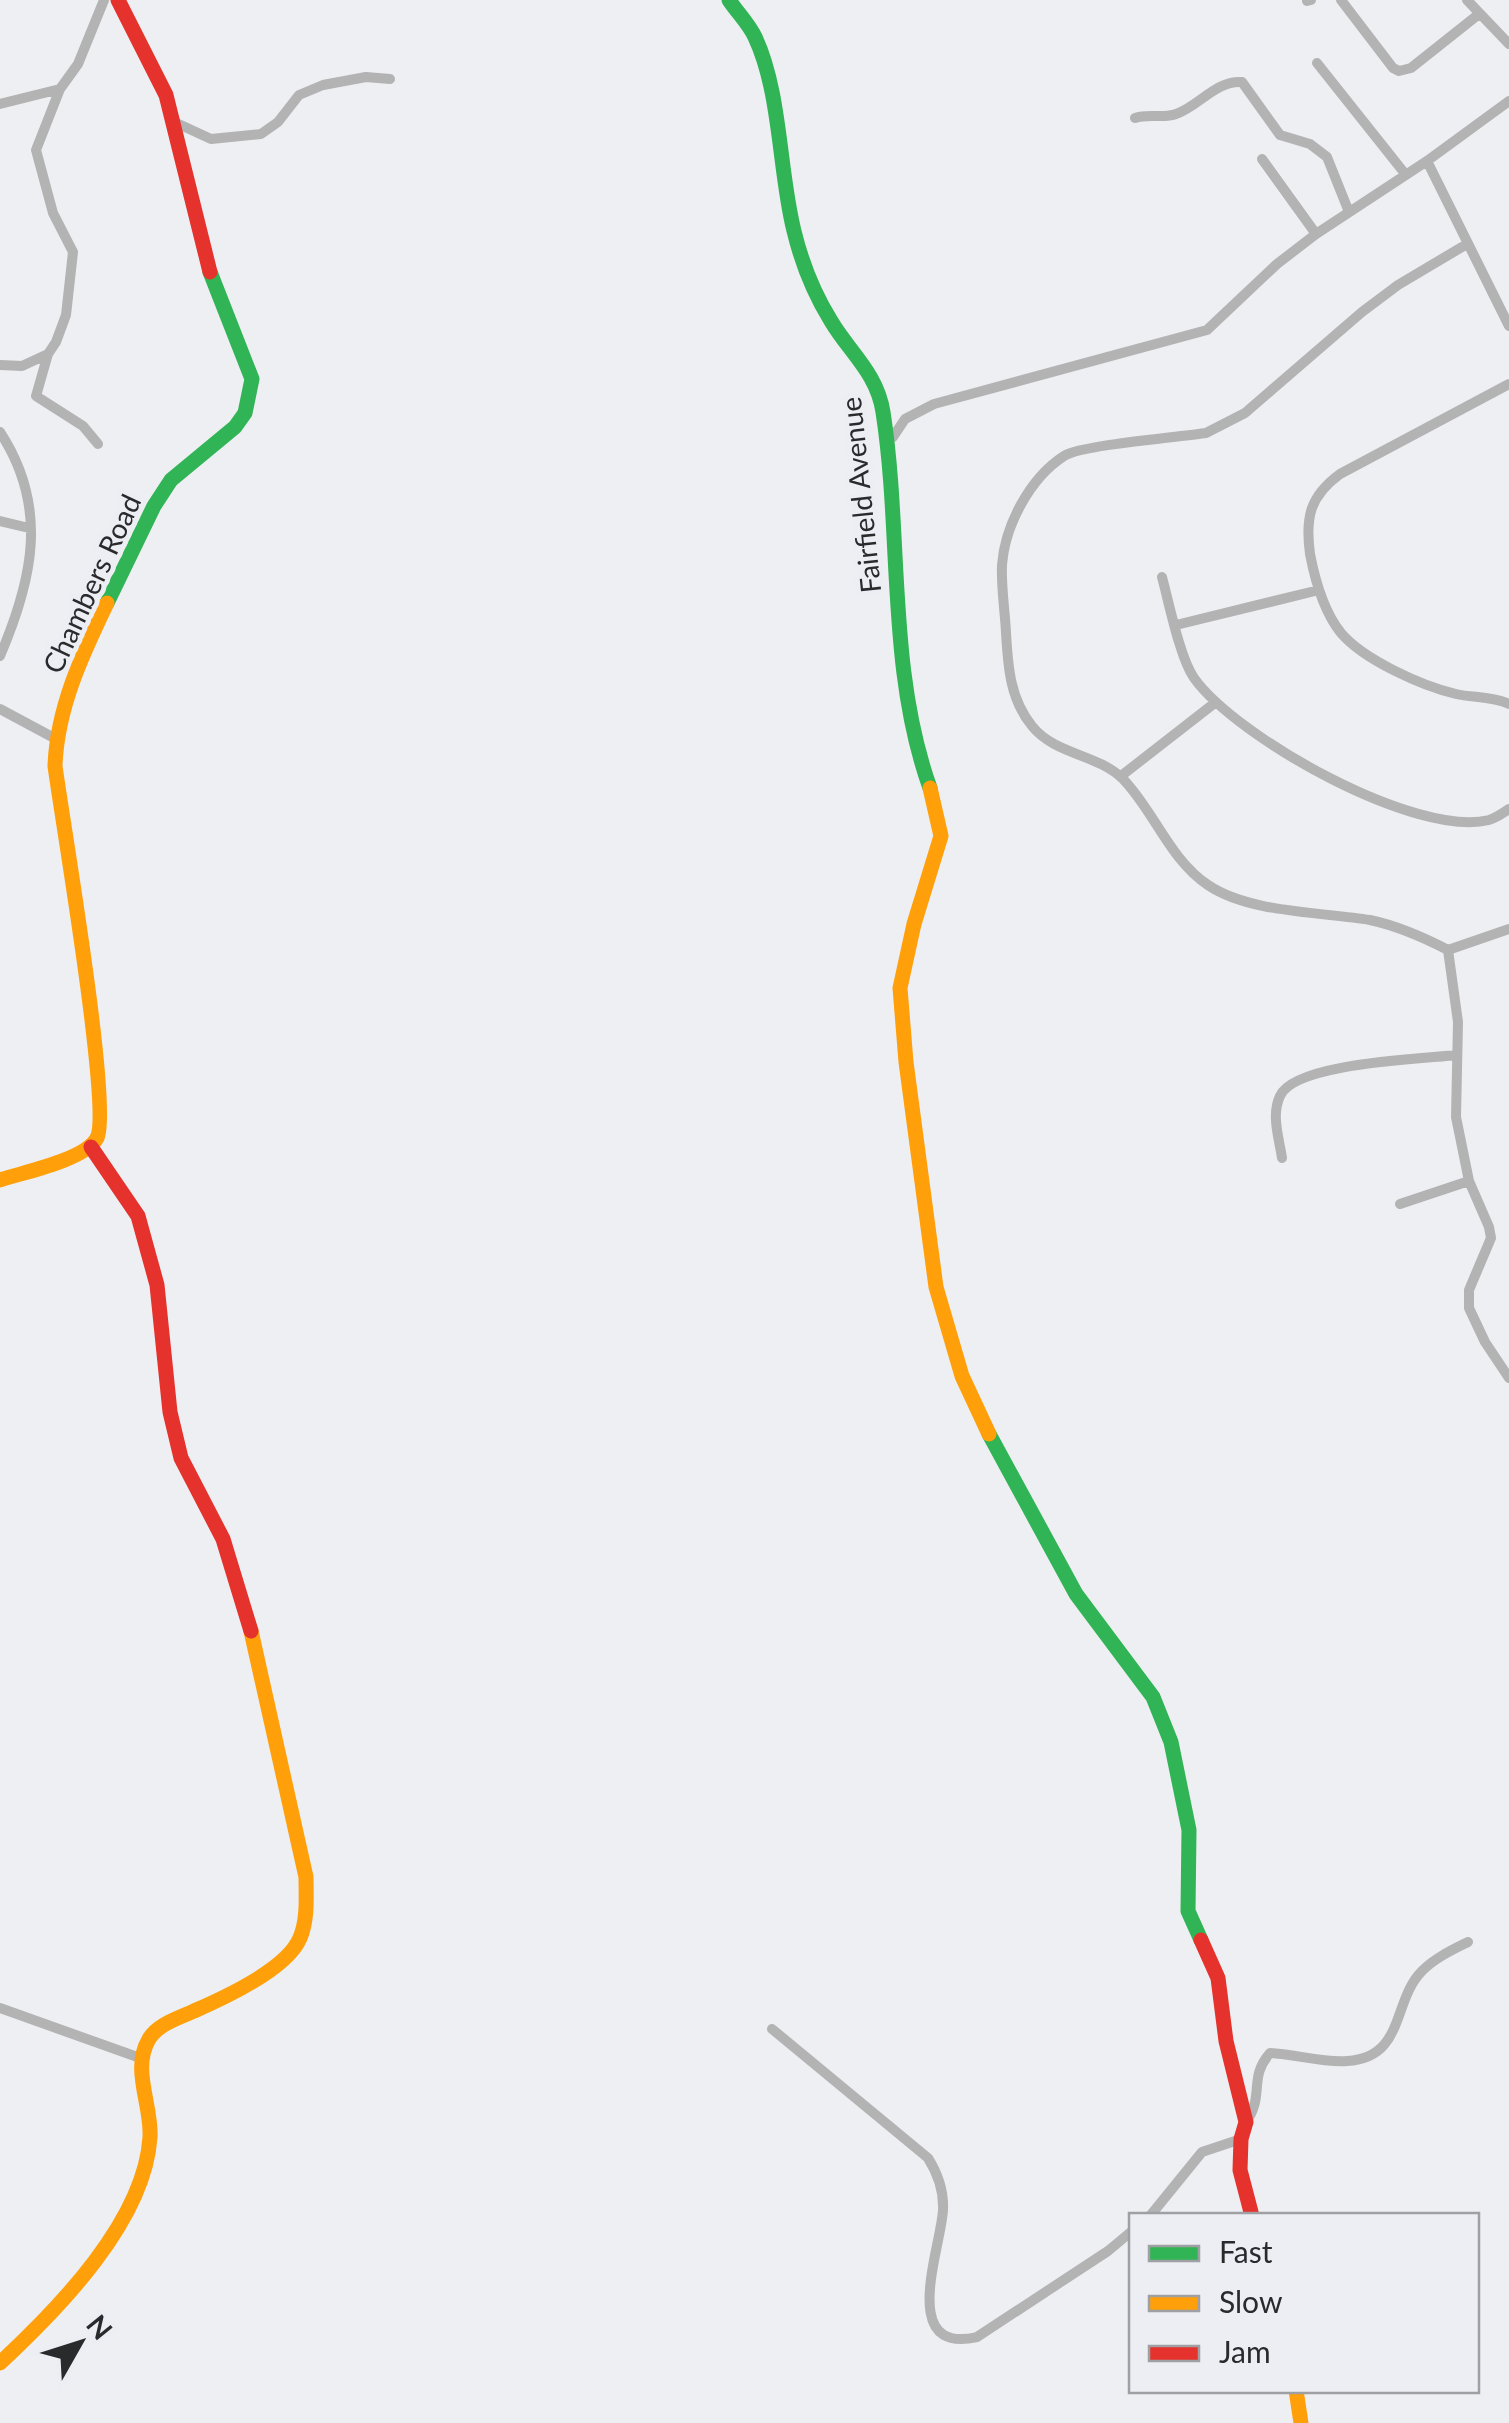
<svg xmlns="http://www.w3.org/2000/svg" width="1509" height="2423" font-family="Lato,sans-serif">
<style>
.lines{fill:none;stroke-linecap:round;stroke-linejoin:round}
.street{stroke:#b3b3b4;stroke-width:10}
.fast{stroke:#30b455;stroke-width:15}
.slow{stroke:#ff9f0a;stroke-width:15}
.jam{stroke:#e5322d;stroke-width:15}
.labels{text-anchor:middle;stroke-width:10;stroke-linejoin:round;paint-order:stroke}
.street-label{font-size:28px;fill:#292a2c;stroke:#eceef3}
</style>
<rect width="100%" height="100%" fill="#edeff2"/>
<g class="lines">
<path class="street" d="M1341,0L1393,68L1399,71L1411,68L1479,14
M1467,0L1509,44
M1307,1L1311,0
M1317,63L1406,175
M0,104L60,89
M1135,118C1149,113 1163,119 1176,114C1198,107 1216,80 1242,82L1280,135L1310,144L1327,157L1349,212
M172,121L211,139L261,134L278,122L299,95L323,85L366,77L390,79
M1262,159L1316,234
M1427,161L1509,326
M48,354L36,396L83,426L98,444
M0,365L22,366L48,354L56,342L66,315L73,252L53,213L36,150L60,89L78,64L104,0
M1509,384L1340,474C1310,496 1305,517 1310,554C1315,580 1324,612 1341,633C1364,660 1422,686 1456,694C1473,698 1492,696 1509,704
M0,432C49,507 33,579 0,656
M887,439L893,437L905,419L934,404L1207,330L1277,264L1316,234L1427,161L1509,101
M0,521L29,528
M1162,577C1169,603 1180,658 1194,678C1237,738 1416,838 1489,820C1496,818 1503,813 1509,809
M1176,625L1319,590
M0,709L56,739
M1121,776L1216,702
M1448,950C1423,937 1398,926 1370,920C1322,912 1249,913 1208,885C1170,860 1154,811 1123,779C1098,754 1055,755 1032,726C1010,699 1008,667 1006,633C1005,611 1001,587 1002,565C1005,525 1030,478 1064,456C1081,445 1179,437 1206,433L1245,413L1362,312L1398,285L1467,244
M1448,950L1458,1022L1456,1117L1469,1181L1489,1227L1491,1238L1469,1290V1308L1485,1342L1509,1378
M1448,950L1509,929
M1282,1158C1279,1138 1271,1115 1280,1096C1294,1063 1421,1059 1457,1055
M1400,1204L1469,1181
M0,2008L143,2059
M772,2029L928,2158C938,2174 944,2190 943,2210C941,2248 898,2355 977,2337L1108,2251L1132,2231
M1246,2122C1265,2096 1248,2078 1270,2053C1295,2054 1323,2063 1347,2061C1405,2058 1392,2001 1422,1971C1435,1958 1452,1950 1468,1942
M1150,2216L1202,2152L1241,2139"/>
<path class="fast" d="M729,0C737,12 749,24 755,37C781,92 779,172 794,231C802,264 813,292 831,321C850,353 877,373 883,412C902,535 887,668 930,788
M107,603L154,506L171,480L235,427L245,413L252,379L210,272
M989,1434L1076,1594L1153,1697L1171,1742L1189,1830L1188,1911L1201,1940"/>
<path class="slow" d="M930,788L941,836L914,924L900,988L906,1062L936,1287L962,1376L989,1434
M0,1180C24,1172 85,1160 97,1138C112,1109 62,819 55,766C57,708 82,655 107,603
M0,2363C58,2309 145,2221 150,2137C152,2105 131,2069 149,2039C158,2024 179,2018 194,2011C224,1998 287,1969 300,1938C308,1919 306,1897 306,1877L251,1631
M1296,2390L1301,2423"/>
<path class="jam" d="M118,0L166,95L210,272
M91,1147L138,1216L157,1285L170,1412L181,1458L223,1539L251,1631
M1201,1940L1218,1978L1226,2041L1246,2122L1241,2139L1240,2170L1252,2216"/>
</g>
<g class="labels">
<g class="street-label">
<text transform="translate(861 495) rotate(-96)" y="10">Fairfield Avenue</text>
<text transform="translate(92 584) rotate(-65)" y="10">Chambers Road</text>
</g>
</g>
<rect x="1129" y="2213" width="350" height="180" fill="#eceef3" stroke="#9ea0a3" stroke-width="2.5"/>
<rect x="1149" y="2246" width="50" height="15" fill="#30b455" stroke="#9ea0a3" stroke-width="2.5"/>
<text x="1219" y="2263" font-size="30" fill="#292a2c">Fast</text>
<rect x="1149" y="2296" width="50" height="15" fill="#ff9f0a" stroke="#9ea0a3" stroke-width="2.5"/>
<text x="1219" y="2313" font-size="30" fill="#292a2c">Slow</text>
<rect x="1149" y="2346" width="50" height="15" fill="#e5322d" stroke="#9ea0a3" stroke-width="2.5"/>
<text x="1219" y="2363" font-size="30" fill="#292a2c">Jam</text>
<g transform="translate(80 2343) rotate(51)" stroke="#eceef3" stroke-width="8" paint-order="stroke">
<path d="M0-8L18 38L0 25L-18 38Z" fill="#292a2c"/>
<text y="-15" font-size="28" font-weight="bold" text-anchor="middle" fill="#292a2c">N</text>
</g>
</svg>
